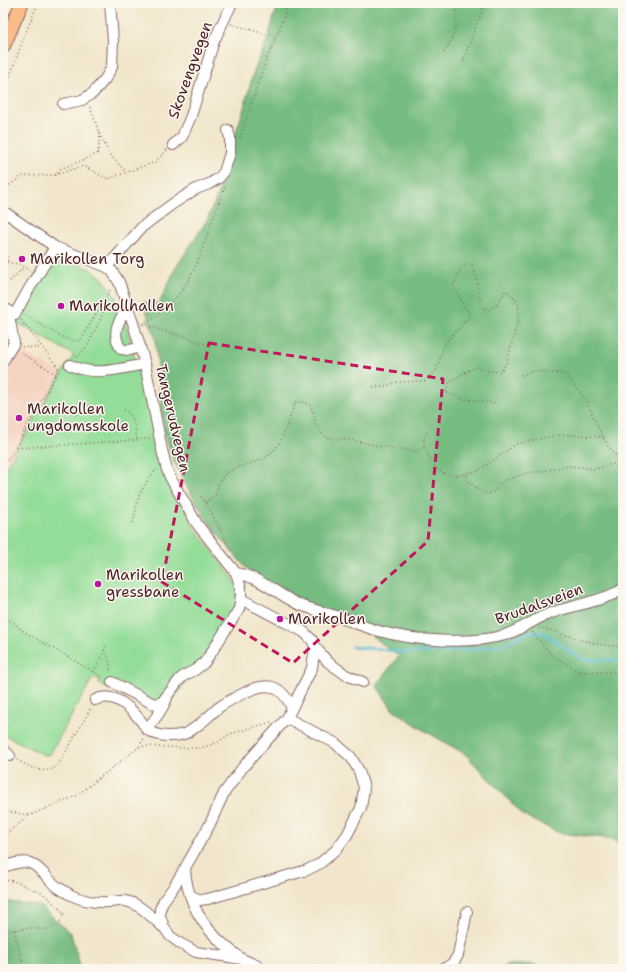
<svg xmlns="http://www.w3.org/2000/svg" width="626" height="972" font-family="'Shantell Sans',sans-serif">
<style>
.built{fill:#f5d3c1}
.green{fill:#93dd98;stroke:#6e7e62}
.forest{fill:#76bc80;stroke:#606e56}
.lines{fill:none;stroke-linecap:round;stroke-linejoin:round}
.stream{stroke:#59bfd7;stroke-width:2.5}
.minor-casing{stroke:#846563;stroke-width:12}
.major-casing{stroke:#846563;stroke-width:15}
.path{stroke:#846563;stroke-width:1.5;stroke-dasharray:1 3;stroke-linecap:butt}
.minor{stroke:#fff;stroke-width:10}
.major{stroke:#f9bc8a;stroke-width:13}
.marked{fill:none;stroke:#c2185b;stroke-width:3;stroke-dasharray:8 5;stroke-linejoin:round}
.poi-dot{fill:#b5179e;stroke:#fbf7ec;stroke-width:1.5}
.labels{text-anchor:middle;stroke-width:3;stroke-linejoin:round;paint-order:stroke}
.street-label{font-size:15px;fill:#4a1f2b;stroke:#fbf7ec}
.poi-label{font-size:15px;fill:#4a1f2b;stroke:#fbf7ec;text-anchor:start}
</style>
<rect width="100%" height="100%" fill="#fbf7ec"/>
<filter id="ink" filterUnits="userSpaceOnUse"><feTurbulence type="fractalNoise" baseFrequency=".025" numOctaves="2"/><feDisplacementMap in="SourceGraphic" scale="8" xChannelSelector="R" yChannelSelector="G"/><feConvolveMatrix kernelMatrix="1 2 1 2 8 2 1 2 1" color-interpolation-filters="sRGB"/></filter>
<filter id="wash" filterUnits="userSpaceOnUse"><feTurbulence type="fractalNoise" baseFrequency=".012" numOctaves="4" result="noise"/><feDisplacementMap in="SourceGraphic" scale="16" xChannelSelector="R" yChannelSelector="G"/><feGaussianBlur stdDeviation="0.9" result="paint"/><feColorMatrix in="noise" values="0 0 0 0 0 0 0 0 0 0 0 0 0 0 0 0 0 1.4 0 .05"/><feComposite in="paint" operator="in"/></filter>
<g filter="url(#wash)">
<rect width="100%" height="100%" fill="#f1e6cb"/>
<path class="built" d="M4,343L62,373L3,472V344Z"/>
<path class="green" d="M48,252L79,264L92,270L103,279L115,296L122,310L140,378L147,410H150L159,451L194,527L232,577L237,589V603L216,638L161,718L114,689H108L98,683L100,678L92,679L50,754L47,755H44L3,734V472L62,373L74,355L11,319Z"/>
<path class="forest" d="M280,3H623V849L613,839L559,833L523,815L465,754L427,732L393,710L376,685L399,656L352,621L320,620L282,600L255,577L239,560L220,537L204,516L186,485L172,457L164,429L161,410L159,376L155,337L143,302L159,304L175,269L207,220L214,204L233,147L237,129L243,111L253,74L269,35L274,16Z
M3,901L41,906L71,934L81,969H3Z
M530,964L554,969H504L506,965Z"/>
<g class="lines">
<path class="stream" d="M352,647L381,649L407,653L470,650L505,644L528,632L544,633L582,660H623"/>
</g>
</g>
<g filter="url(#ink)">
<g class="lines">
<defs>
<path id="minor" d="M63,104L82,100L93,93L105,79L112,67L113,40L110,3
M173,145L182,137L191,116L214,41L232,3
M3,211L55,247L107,267L112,271L119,282L134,326L145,364L162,450L167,470L171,479L197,524L236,573L241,588V595L239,609L211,653L204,663L195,670L185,675L180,679L162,702L157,704L152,703L112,682
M107,267L142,227L171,205L196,189L209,184L219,178L224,172L230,153V138L228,130
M128,307C118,321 111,333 121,349C129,351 133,350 140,346
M15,314L29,289L55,247
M3,361L14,343L8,310
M70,365C94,377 120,369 145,364
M236,573C260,577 277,594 298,604C310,609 323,612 336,616C350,621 364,627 379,631C414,641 469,645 505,635C520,630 532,621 546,615C550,613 555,612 560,610C578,605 608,599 623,589
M241,599L304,632L312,640L315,647L328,662L346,675L363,682
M95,700C113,691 130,707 141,721C144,725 146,729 151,732C160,737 175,737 184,734C195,730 209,716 218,708C225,703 234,698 242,694C265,682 280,682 292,708
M146,729C156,719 162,710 167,698
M3,749L10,756
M3,867C12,864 20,861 30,863C39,866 48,879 55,885C60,889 66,892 71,895C83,901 97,903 110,902C115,902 121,900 125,901C140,903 152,918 163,927
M185,868C186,893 197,918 214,935C222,944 233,952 242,959
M190,895L200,900L208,899L307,870L319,864L335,851L347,835L361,808L364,788L359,771L351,757L335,743L287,718
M261,969L256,965L242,959L196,952L181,944L170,936L164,927L160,916V909L164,900L173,888L185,868L210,824L224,793L243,767L287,718L312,668L315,647
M444,969L453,963L458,955L467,912"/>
<path id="major" d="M3,47L22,3"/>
</defs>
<use href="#minor" class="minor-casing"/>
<use href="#major" class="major-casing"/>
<path class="path" d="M231,24L276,37
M444,53L453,37L456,25V3
M463,62L474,31L485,3
M3,95L24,37L38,3
M90,107L100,135L110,155L126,172
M240,138L263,68L280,28L289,3
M55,175L60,169L86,159L98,153L100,136
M3,190L22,176L55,175L83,166L108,179L155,162L167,150
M7,256L8,262
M3,262L19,264L30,271
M10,281L23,268
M24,315L68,340L78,341L82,338L111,288
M21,320L59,369L61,368
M142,324L154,318L159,314L179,294L189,280L199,258L216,210L226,184
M143,324L160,330L183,336L211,346
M22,347L42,348
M21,353L56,374L59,369
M77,357L84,350L88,345L103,314V309L101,306
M521,375L527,374L534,371L565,374C573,384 582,394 588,405C598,424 604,448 623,461
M369,387H383L397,382L425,381L436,370L445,343L470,316L453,286L461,268L466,264L473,265L477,281L479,297L483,308L490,309L498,304L505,291L510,293L519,305L518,320L506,364L500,372L488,371L476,367L462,374L449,383L445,392L464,399L495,403
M124,410C135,415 135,429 137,440
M427,432C426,434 425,436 424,438C422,449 435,470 446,474C454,477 461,475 468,473
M604,437L577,435H557L516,444L494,460L477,471L468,473L466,479L476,488L487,494L495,491L501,482L527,473L543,471L562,467L571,466L594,469L603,467L623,461
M16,447L29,422L56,374
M3,467L16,448L137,440L152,438
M201,497L209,508L231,551
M205,502L217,494C218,490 217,485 219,482C228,464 254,466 268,456C271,454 276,448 278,445C286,433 290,415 296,401L309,404L313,411L316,425L324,436L334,439L352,440L378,446L417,451L425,446
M133,523L139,495L149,478L157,469
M3,617L16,624L21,630L101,676
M539,628L546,629C571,636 597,647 623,646
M532,632L553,656L580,672H611L623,674
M104,650C110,657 110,665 110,673
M93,672L102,657L106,645
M139,747L145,746L186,748H199L208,746L218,742L230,734L271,722
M17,760C27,765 40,774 52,769C57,767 60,762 63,757L91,708
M3,811L29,815
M3,836L30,815L76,796L139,747L144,738
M3,880L14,881L44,894L64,913L59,924L49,929H40L31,928L3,931
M14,930L22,961V969"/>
<use href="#minor" class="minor"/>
<use href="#major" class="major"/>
</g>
</g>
<path class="marked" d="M209,343L443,379L428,541L293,663L162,582Z"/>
<g class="poi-dot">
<circle cx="22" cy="259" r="4"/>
<circle cx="61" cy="306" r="4"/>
<circle cx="19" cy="418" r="4"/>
<circle cx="98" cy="584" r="4"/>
<circle cx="280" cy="619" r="4"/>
</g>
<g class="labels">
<g class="street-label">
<text transform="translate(190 70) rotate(-70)" y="5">Skovengvegen</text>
<text transform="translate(173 418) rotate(77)" y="5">Tangerudvegen</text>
<text transform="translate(539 604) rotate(-20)" y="5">Brudalsveien</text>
</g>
<g class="poi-label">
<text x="30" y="264">Marikollen Torg</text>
<text x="69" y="311">Marikollhallen</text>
<text x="27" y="414">Marikollen<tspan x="27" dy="17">ungdomsskole</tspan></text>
<text x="106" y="580">Marikollen<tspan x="106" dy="17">gressbane</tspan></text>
<text x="288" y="624">Marikollen</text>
</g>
</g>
<rect width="626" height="972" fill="none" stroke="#fbf7ec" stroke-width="16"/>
</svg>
